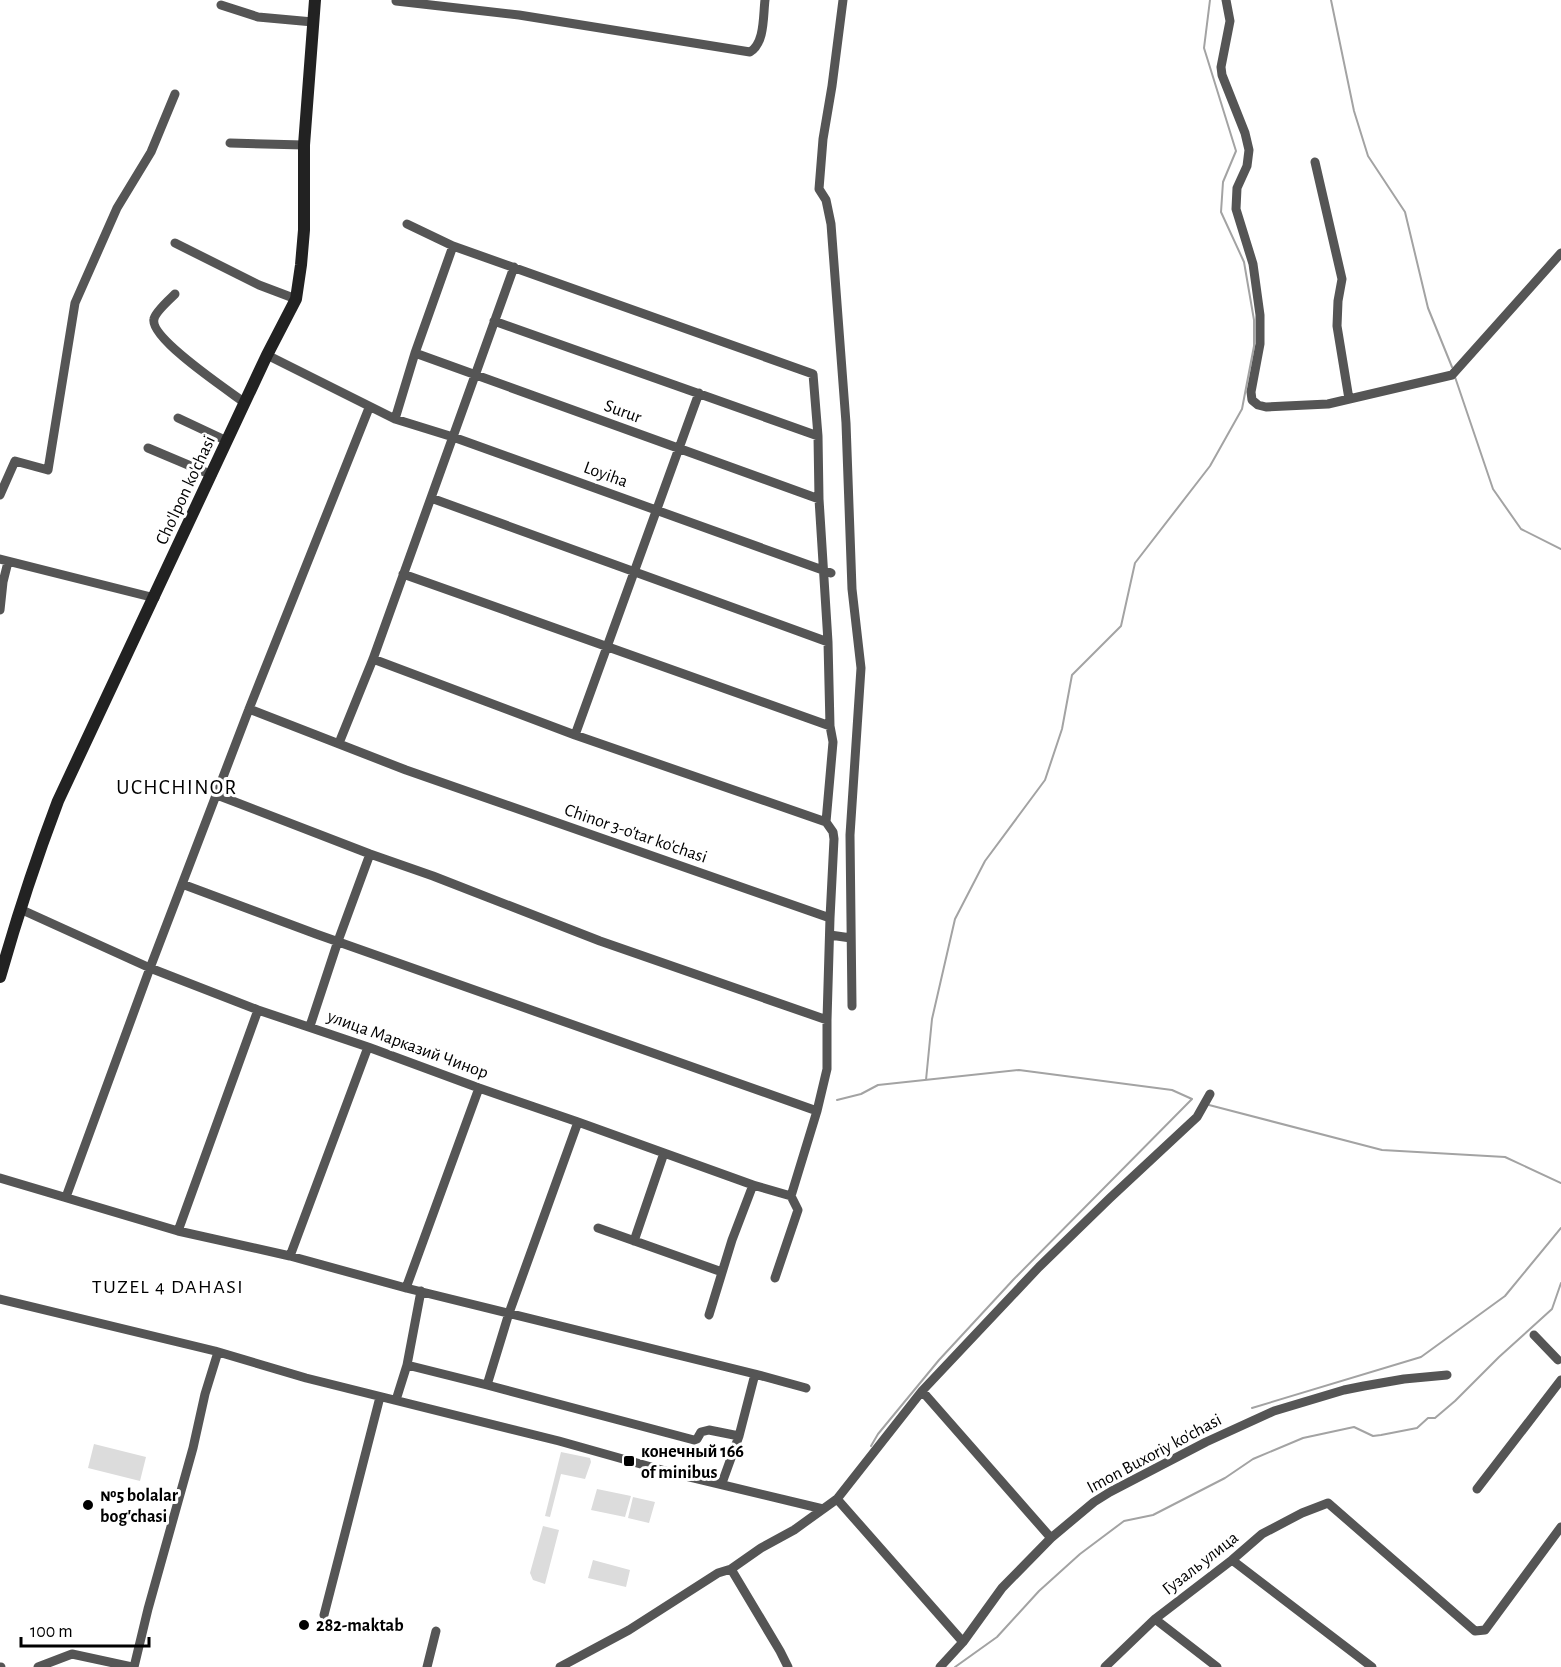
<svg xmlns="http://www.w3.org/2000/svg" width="1561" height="1667" font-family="'Alegreya Sans',sans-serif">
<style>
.green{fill:#dcdcdc}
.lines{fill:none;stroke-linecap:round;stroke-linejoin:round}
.stream{stroke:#a3a3a3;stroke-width:2}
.minor{stroke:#555;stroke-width:9}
.secondary{stroke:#222;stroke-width:12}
.poi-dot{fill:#000;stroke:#fff;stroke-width:2}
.labels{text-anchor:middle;stroke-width:6;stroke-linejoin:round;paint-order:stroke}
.street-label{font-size:18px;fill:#000;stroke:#fff}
.poi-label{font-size:18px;font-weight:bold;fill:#000;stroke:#fff;text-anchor:start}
.neighbourhood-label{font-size:20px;letter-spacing:1.5px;fill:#000;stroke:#fff}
.quarter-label{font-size:21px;letter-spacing:1.5px;fill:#000;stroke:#fff}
</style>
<rect width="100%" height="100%" fill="#fff"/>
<path class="green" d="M94,1444L146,1457L140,1481L88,1468Z
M561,1452L590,1458L591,1462L585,1479L561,1474L550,1517L545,1516Z
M597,1489L631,1496L625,1517L591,1510Z
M633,1497L655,1502L649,1523L628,1518Z
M543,1526L559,1530L545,1584L533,1580L530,1573Z
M593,1560L630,1570L626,1587L588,1578Z"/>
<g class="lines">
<path class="stream" d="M1331,0L1354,111L1368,156L1405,212L1428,308L1452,367
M1455,377L1493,489L1521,529L1561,549
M926,1080L932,1019L955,919L985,861L1045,780L1062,729L1072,675L1121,626L1135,563L1210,466L1242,409L1254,346V320L1244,262L1221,212L1223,182L1236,151L1204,48L1210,0
M837,1100L861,1094L878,1085L1019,1070L1172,1090L1192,1099L1013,1280L939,1360L878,1434L871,1446
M1209,1105L1382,1150L1505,1157L1561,1183
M1252,1408L1421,1357L1505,1296L1561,1228
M955,1667L997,1637L1039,1591L1080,1554L1124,1521L1153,1515L1225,1478L1253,1459L1303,1438L1354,1427L1373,1436L1381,1435L1417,1428L1428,1418H1435L1455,1401L1499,1357L1552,1309L1561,1283"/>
<path class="minor" d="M843,0L832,86L823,139L819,189L826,200L831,224L846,423L852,589L861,668L850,835L852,1006
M1226,0L1230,21L1221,67L1222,75L1245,133L1249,150L1247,166L1237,188L1236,209L1253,264L1260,315V344L1251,392L1252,400L1258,405L1266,407L1328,404L1452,375L1561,253
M396,1L519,15L750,52C765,43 763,16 765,0
M221,5L258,17L313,22
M230,143L304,145
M1315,162L1342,279L1338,301L1337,326L1349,399
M407,224L453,246L813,374L818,436L819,499L828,642L830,726L833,742L826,822
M175,243L259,285L296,299
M175,294C170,299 155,312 154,319C149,338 229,391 245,403
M494,321L818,436
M415,353L819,499
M267,355L395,419L453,437L831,573
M178,418L227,441
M395,419L415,353L453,246
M148,448L212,475
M0,495L15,461L48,470L75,303L117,208L151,152L175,94
M431,498L828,642
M0,559L155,598
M403,574L830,726
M0,610L3,582L8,562
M373,659L575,735L826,822L833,832L834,839L830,918
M249,709L406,770L830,918L827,1020V1069L817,1111L791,1196L798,1210L775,1278
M575,735L699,393
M339,743L373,659L514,267
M217,795L370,854L433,876L600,941L827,1020
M182,884L316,934L817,1111
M20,909L150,968L258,1010L368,1047L479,1088L578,1122L753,1185L791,1196
M830,935L851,938
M310,1026L338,941L370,854
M0,1178L178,1231L290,1256L406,1288L755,1374L739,1436L722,1483
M66,1197L150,968L249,709L369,408
M598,1228L722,1272
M178,1231L258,1010
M634,1241L664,1153
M290,1256L368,1047
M406,1288L479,1088
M0,1299L215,1351L306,1378L559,1441L669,1472L823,1509
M709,1315L732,1240L753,1185
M1534,1335L1558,1360
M407,1365L487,1385L509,1313L578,1122
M755,1374L806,1388
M487,1385L694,1440L697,1439L701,1432L709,1430L739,1436
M922,1391L1051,1538
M396,1400L407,1365L421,1291
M1477,1489L1561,1380
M837,1499L963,1642
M1232,1560L1372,1667
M731,1569L780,1651L788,1667
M324,1615L380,1397
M1155,1619L1217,1667
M0,1667H1
M38,1667L72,1654L132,1667
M134,1667L148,1609L193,1448L205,1394L218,1352
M427,1667L436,1631
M560,1667L629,1630L718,1573L731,1569L761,1548L794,1530L837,1499L922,1391L1039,1267L1110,1198L1197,1117L1210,1094
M940,1667L963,1642L1002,1588L1051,1538L1094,1502L1110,1492L1206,1442L1274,1411L1344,1390L1364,1386L1404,1379L1447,1375
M1105,1667L1155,1619L1232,1560L1262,1534L1302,1513L1328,1503L1475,1631L1485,1630L1561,1527"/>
<path class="secondary" d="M0,977C17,917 36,859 58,801L267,355L296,299L301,265L304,230V145L315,0"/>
</g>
<g class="poi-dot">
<rect x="623" y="1455" width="12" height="12" rx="3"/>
<circle cx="88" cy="1505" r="6"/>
<circle cx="304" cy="1625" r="6"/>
</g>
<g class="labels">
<g class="street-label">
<text transform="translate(623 411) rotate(20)" y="6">Surur</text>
<text transform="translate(606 474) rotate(20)" y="6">Loyiha</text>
<text transform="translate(185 490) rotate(-65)" y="6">Cho'lpon ko'chasi</text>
<text transform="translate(636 833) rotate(19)" y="6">Chinor 3-o'tar ko'chasi</text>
<text transform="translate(408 1044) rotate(20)" y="6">улица Марказий Чинор</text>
<text transform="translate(1154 1453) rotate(-28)" y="6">Imon Buxoriy ko'chasi</text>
<text transform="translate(1200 1563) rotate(-38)" y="6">Гузаль улица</text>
</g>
<g class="poi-label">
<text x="641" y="1457">конечный 166<tspan x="641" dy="21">of minibus</tspan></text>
<text x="100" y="1501">№5 bolalar<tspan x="100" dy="21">bog'chasi</tspan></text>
<text x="316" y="1631">282-maktab</text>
</g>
<g class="neighbourhood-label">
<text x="168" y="1293">TUZEL 4 DAHASI</text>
</g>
<g class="quarter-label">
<text x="177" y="794">UCHCHINOR</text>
</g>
</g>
<path d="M21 1637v9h128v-9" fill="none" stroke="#000000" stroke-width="3"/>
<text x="30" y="1637" font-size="18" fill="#000000" stroke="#ffffff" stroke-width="4.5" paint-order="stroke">100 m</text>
</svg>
